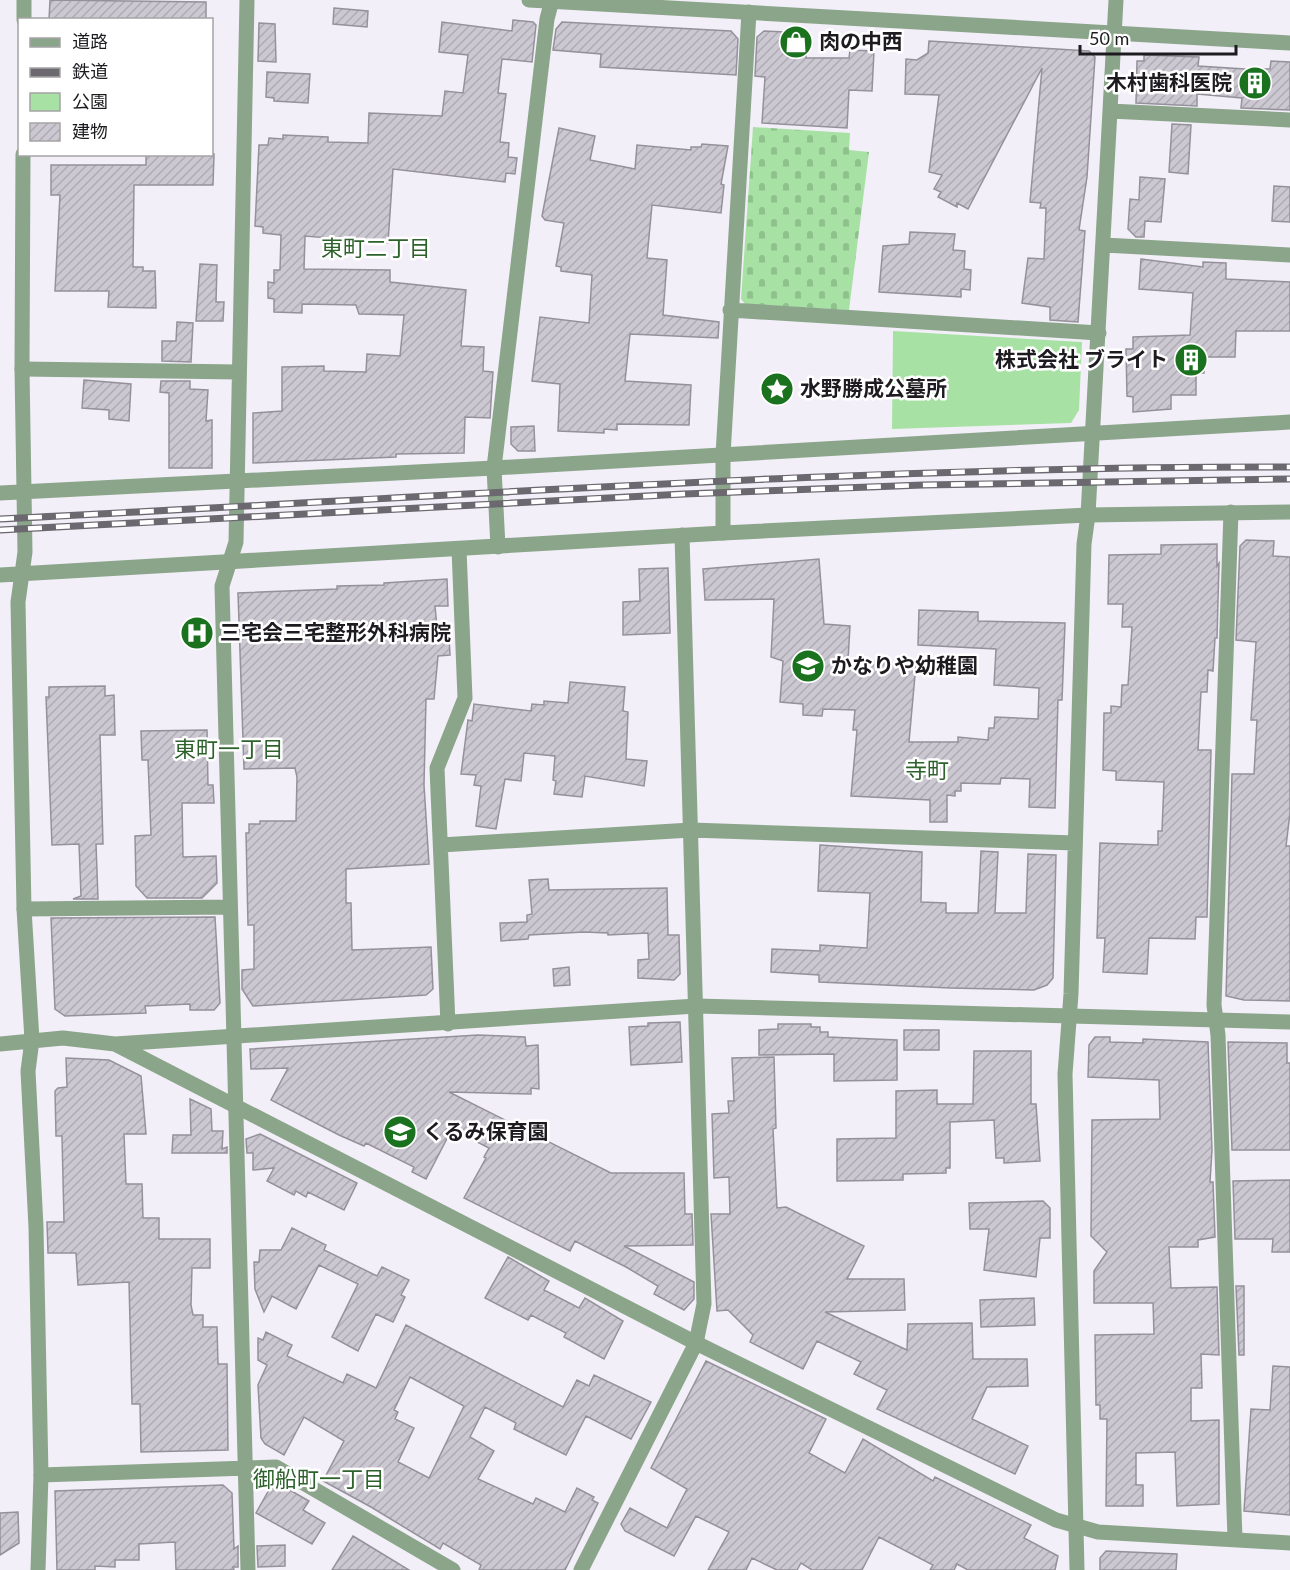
<svg xmlns="http://www.w3.org/2000/svg" width="1290" height="1570" font-family="Lato,'Noto Sans JP',sans-serif">
<style>
.cemetery{fill:url(#cemetery-stones)}
.park{fill:#a7e2a4}
.building{fill:url(#building-hatch);stroke:#95919a;stroke-width:1.5;fill-rule:evenodd}
.lines{fill:none;stroke-linecap:round;stroke-linejoin:round}
.minor{stroke:#8ba58a;stroke-width:15}
.tertiary{stroke:#8ba58a;stroke-width:15}
.rail-casing{stroke:#6b686f;stroke-width:7}
.rail{stroke:#fff;stroke-width:4.5;stroke-dasharray:14;stroke-linecap:butt}
.labels{text-anchor:middle;stroke-width:5;stroke-linejoin:round;paint-order:stroke}
.poi-label{font-size:21px;font-weight:bold;fill:#1d1b1f;stroke:#fff;text-anchor:start}
.neighbourhood-label{font-size:22px;fill:#2e622d;stroke:#fff}
</style>
<defs>
<pattern id="cemetery-stones" width="16" height="16" patternUnits="userSpaceOnUse" patternTransform="scale(1.5)"><rect width="16" height="16" fill="#a7e2a4"/><path d="M2 7V4a2 2 0 0 1 4 0v3zM10 15v-3a2 2 0 0 1 4 0v3z" fill="#8fc18d"/></pattern>
<pattern id="building-hatch" width="6" height="6" patternUnits="userSpaceOnUse" patternTransform="scale(1.5)"><rect width="6" height="6" fill="#ccc8d2"/><path d="M-1 1l2-2M0 6l6-6M5 7l2-2" fill="none" stroke="#afabb4"/></pattern>
</defs>
<rect width="100%" height="100%" fill="#f3eff9"/>
<path class="cemetery" d="M753,127L850,133L849,150L869,152L849,310L745,304L741,299Z"/>
<path class="park" d="M893,331L1082,342L1079,410L1071,423L892,429Z"/>
<path class="building" d="M50,0L206,2V20H49Z
M334,8L368,11L367,27L333,24Z
M513,20L533,22L536,25L532,62L502,59L498,93L506,94L500,142L509,143L508,157L517,158L515,174L506,173L505,182L393,169L388,243L305,236L304,269L390,270V282L466,290L461,346L484,347L483,371L493,372L490,418L465,417L464,453L396,454V457L253,463V413L282,411V367L324,366V371L366,372L367,354L400,356L404,315L359,314L356,305L302,304V313L274,312V299L268,298V282L274,283V270H280L281,235L263,233V227L255,226L259,145H268L269,138L283,139V135L328,137V142L368,143L369,113L442,116L445,91L463,93L468,55L439,52L442,22L512,31Z
M562,22L731,31L738,39L736,75L600,67L601,54L553,50L556,29Z
M259,23L275,24L276,62L258,61Z
M764,31L807,33L806,58H849L850,50L874,51L872,91L849,90L847,128L762,123L765,77L755,76L757,37Z
M929,41L1089,51L1095,57L1087,177L1079,230L1085,231L1078,322L1050,320V307L1022,303L1028,258L1044,259L1046,208H1040L1041,203L1030,202L1042,68L968,209L957,203V207L938,197L941,192L934,189L942,175L929,172L939,95L905,94L906,59L917,60L928,53Z
M1144,55L1199,57L1198,66L1245,69H1270L1271,61L1290,62V110L1241,108L1242,98L1197,94V106L1136,103L1137,61H1144Z
M267,72L310,74L308,103L274,101V98L266,97Z
M1172,124L1191,125L1188,174L1169,172Z
M559,128L595,136L590,160L635,169L637,145L691,150V147H701L702,144L728,146L721,184L724,185L721,213L652,205L647,258L667,260L663,315L719,322L718,338L630,334L625,381L691,385L689,425L617,424V430L604,429V433L558,431L560,384L532,381L540,317L589,323L592,275L561,271V267L556,266L564,223L545,220L542,216Z
M146,154H214L213,185H134L133,267H143V271H155L156,308L108,307L109,291H55L60,195H51V165H146Z
M1140,177L1165,179L1161,222L1145,221L1144,237H1136L1128,229L1130,199L1139,200Z
M1274,186L1290,187V222L1272,221Z
M910,232L955,234L953,250L965,251L964,269L971,270L970,290L961,289V297L879,292L883,246L909,244Z
M1141,259L1203,267V262L1226,263V279L1290,282V331H1236L1235,357H1204V373H1196V395H1171V409L1133,412V397L1127,396L1126,349H1133V337L1190,335L1193,293L1139,289Z
M200,264L217,265L216,302H224L223,321H196Z
M177,322L193,323L191,362L162,361V341H176Z
M84,380L131,384L129,421L109,419V410L82,408Z
M161,381H190V389L208,390L206,421L212,420V468H169V393L160,392Z
M534,426L535,451H518L511,444V427Z
M1246,540L1274,541L1273,556L1290,557V813L1286,846H1290V1001L1244,1000L1226,996L1232,774H1254L1257,720H1251L1256,642L1236,640L1240,546Z
M1217,544V566L1219,563L1217,638H1215L1213,671L1208,670L1207,692H1201L1198,750H1211L1207,917H1196L1195,939L1149,938L1147,974L1103,972L1105,938H1097L1100,843L1158,845V831H1162L1164,782L1116,780V771L1103,770L1104,713H1111V706L1121,707L1122,685H1128L1132,627H1122L1123,604H1108L1109,555L1161,554V545Z
M819,559L824,624L850,626L848,660L916,664L909,742H958V737L988,740L989,728H994L995,717L1038,719L1039,688L994,685L996,649L918,645L919,610L978,612V621L1065,623L1062,700H1058L1055,808L1029,807L1030,779L1001,778L1000,784L961,783V791H955V796L947,795V822H930V800L851,796L857,730H853L855,710L823,709L822,716L803,715V704L780,702L783,661L771,657L774,599L705,600L703,569Z
M668,568L670,633L623,635V602L640,601L639,569Z
M447,579L448,606H435L438,638H449L450,655L438,656L434,699H426L424,785L429,864L346,869V903H351L352,950L431,947L433,989L426,995L253,1006L242,989V970L254,969V925H248L246,833H249V824H260V821H296L297,777L295,768L244,769L238,593L337,589V586L384,585V583Z
M570,682L625,687L623,711L628,712L626,759L647,761L644,786L585,776L582,797L554,794L556,781L553,780L555,756L524,753L521,781L505,779L496,829L476,826L481,786L474,785L476,775L461,774L468,720L472,721L474,704L531,711L532,704L544,705V701L568,703Z
M105,686V696L114,695L115,735H100L103,844H96L98,899H73L81,896L79,844L52,845L46,697H49V687Z
M207,730L208,785H213L214,803H182L183,857L216,856L217,883L202,898H147L136,886L135,836L151,835L148,760H142L141,731Z
M820,845L922,852L921,902L946,903V913H978L981,851L998,852L995,913H1026L1028,854L1056,855L1053,978L1047,985L1034,990L950,988L819,982V975L771,972L772,949L820,951V945L867,948L870,893L818,891Z
M548,879L549,890L667,888L668,935H679L680,974L674,980L638,978V960L649,959L648,933L608,935V933L584,932L529,935L528,939L501,941L500,923L527,922V915L532,914L529,880Z
M215,917L220,1003L214,1010H190V1004L145,1006L146,1013L65,1016L55,1009L51,918Z
M569,967L570,985L554,986L553,969Z
M680,1022L682,1062L631,1065L629,1027L648,1026V1023Z
M778,1024H811V1027H820V1032H828V1037L897,1040V1080L834,1081V1054L759,1055V1030L778,1029Z
M904,1030H939V1050H904Z
M478,1035L525,1037L526,1046L538,1045L539,1089L531,1088V1094L449,1092L611,1173H684L685,1214H692L693,1245L624,1246L694,1282V1299L684,1310L654,1294L658,1286L626,1267L575,1241L570,1251L464,1198L486,1158L484,1157L489,1148L452,1129L426,1179L412,1172L414,1167L366,1143L364,1146L339,1135L271,1100L288,1068L251,1069L250,1049Z
M1095,1037H1110V1042L1143,1043V1039L1208,1042L1212,1150L1210,1182H1213L1215,1237L1198,1240V1247H1169L1171,1288L1217,1287L1219,1355L1201,1354L1202,1388H1191V1421L1219,1420V1504L1177,1506L1175,1452L1136,1453V1485H1143V1506H1106L1107,1419H1100V1405H1096L1095,1335L1154,1334L1153,1303H1094V1271L1107,1252L1091,1236L1092,1120L1160,1119L1159,1080L1088,1077L1089,1045Z
M1228,1042L1287,1043V1063H1290V1150H1232Z
M974,1051H1031V1104H1036L1040,1161L1004,1163V1158H996L994,1120L950,1122V1168H946V1173L903,1174V1180L837,1181V1139L896,1138V1091L937,1090V1104H973Z
M774,1057L776,1128L773,1129L777,1208L786,1207L864,1246L847,1279H904L905,1310L825,1312L907,1350L908,1324L972,1323L973,1359H1027L1028,1386L987,1387L972,1419L1028,1446L1015,1474L877,1409L887,1390L854,1374L861,1362L817,1341L803,1369L750,1342L753,1335L728,1310L717,1311L711,1214H730L729,1177L714,1178L712,1114L729,1113L728,1101H734L732,1058Z
M66,1058L109,1060L141,1076L146,1134H124L126,1184H142L143,1218H159V1239H210V1268H192L191,1305L193,1315H203V1327H217L218,1364H227L228,1450L141,1452L140,1404H132L129,1282L78,1285L76,1253H48L47,1222H64L62,1136H56L55,1091L58,1088L67,1087Z
M190,1099L211,1109L212,1131H223L222,1149L227,1147V1153H172L173,1135H191Z
M260,1134L357,1183L344,1210L308,1192L306,1197L296,1191L294,1195L267,1181L274,1168L253,1170V1153H247L246,1139Z
M1290,1180V1252H1272L1273,1239H1235L1233,1181Z
M1043,1201L1050,1208V1238H1040L1036,1277L984,1270L989,1229H970L969,1203Z
M292,1228L326,1245L324,1250L377,1276L382,1267L409,1280L401,1295L405,1297L393,1322L376,1314L358,1351L332,1337L358,1284L319,1265L296,1309L272,1296L264,1312L255,1289L254,1262H259L260,1250H281Z
M508,1257L549,1281L544,1290L579,1308L585,1298L623,1321L604,1359L564,1337L566,1333L531,1315L528,1320L485,1298Z
M1236,1286H1244V1355H1239Z
M1034,1298L1035,1325L981,1327L980,1300Z
M406,1325L563,1407L577,1380L589,1386L594,1375L651,1402L631,1439L586,1416L566,1455L514,1429L516,1423L485,1407L470,1437L494,1451L478,1479L533,1504L536,1498L565,1512L577,1488L594,1497L592,1500L598,1503L565,1570H479L481,1565L443,1543L440,1549L371,1507L323,1481L344,1441L304,1417L284,1455L265,1444L261,1438L258,1385L267,1365L258,1360V1338L263,1340L266,1332L292,1345L287,1356L343,1383L347,1374L376,1388ZM410,1377L464,1406L429,1478L398,1462L414,1428L395,1419L398,1412L394,1410Z
M706,1361L826,1419L809,1453L845,1473L863,1439L933,1481L935,1477L1031,1525L1024,1538L1058,1556L1055,1570H968L957,1564L954,1570H930L933,1565L879,1537L862,1570H812L801,1563L797,1570H777L752,1558L746,1570H708L729,1532L696,1516L674,1556L625,1531L621,1524L630,1508L667,1528L687,1489L651,1468Z
M1273,1366L1290,1367V1515L1244,1511L1251,1409L1270,1410Z
M274,1481L309,1501L303,1510L325,1523L312,1544L256,1513Z
M223,1485L232,1493L234,1549L238,1546V1567H233L234,1570H176L175,1542L139,1544V1560H115V1567L95,1566V1570H57L55,1491Z
M18,1512L19,1543L0,1555V1513Z
M353,1536L409,1570H332Z
M285,1545V1566L258,1567L257,1546Z
M1106,1551L1177,1554L1176,1570H1100V1558Z"/>
<g class="lines">
<path class="minor" d="M247,0L236,542L222,586L248,1570
M1110,111L1290,120
M1104,245L1290,255
M730,310L1099,333
M22,369L239,372
M1231,512L1214,1005L1218,1035L1235,1539
M723,533V455L749,12
M498,547L494,468L547,19L552,0
M441,845L691,830L1075,843
M24,909L230,907
M448,1024L437,768L465,698L459,549
M41,1475L276,1467L453,1570
M581,1570L696,1343L704,1304L682,535
M1077,1570L1065,1074L1071,994L1084,544L1088,515L1116,0"/>
<path class="tertiary" d="M529,0L1290,43
M24,20V0
M23,154L22,369L25,552L18,602L24,909L32,1040L28,1071L36,1227L41,1475L38,1570
M0,493L494,468L1290,422
M0,575L723,533L1088,515L1290,512
M0,1044L63,1038L115,1044L696,1006L1290,1022
M115,1044L696,1343L1056,1520L1098,1532L1290,1543"/>
<defs>
<path id="rail" d="M0,519C430,498 859,466 1290,467
M0,530L684,494L923,485L1290,479"/>
</defs>
<use href="#rail" class="rail-casing"/>
<use href="#rail" class="rail"/>
</g>
<defs>
<symbol id="shop-disc" viewBox="-11 -11 22 22"><circle r="9.5" fill="#1a721e" stroke="#fff"/><path d="M-5-2.5h2.3a2.7 3.5 0 0 1 5.4 0H5L5.5 6h-11ZM-1.5-2.5h3a1.5 2.3 0 0 0-3 0Z" fill="#fff"/></symbol>
<symbol id="building-disc" viewBox="-11 -11 22 22"><circle r="9.5" fill="#1a721e" stroke="#fff"/><path d="M-4-6H4V6H1V3H-1V6H-4ZM-2.5-4.3h1.7v1.8h-1.7ZM.8-4.3h1.7v1.8H.8ZM-2.5-1h1.7V.8h-1.7ZM.8-1h1.7V.8H.8Z" fill="#fff"/></symbol>
<symbol id="sight-disc" viewBox="-11 -11 22 22"><circle r="9.5" fill="#1a721e" stroke="#fff"/><path d="M0-6L1.8-2.2L6-1.7L2.9 1.2L3.7 5.4L0 3.3L-3.7 5.4L-2.9 1.2L-6-1.7L-1.8-2.2Z" fill="#fff"/></symbol>
<symbol id="hospital-disc" viewBox="-11 -11 22 22"><circle r="9.5" fill="#1a721e" stroke="#fff"/><path d="M-5-5h3v3.5h4V-5h3V5h-3V1.5h-4V5h-3Z" fill="#fff"/></symbol>
<symbol id="school-disc" viewBox="-11 -11 22 22"><circle r="9.5" fill="#1a721e" stroke="#fff"/><path d="M0-5L7-2L0 1L-7-2ZM-4 1L0 2.5L4 1V4Q0 6-4 4Z" fill="#fff"/></symbol>
</defs>
<g fill-rule="evenodd">
<use href="#shop-disc" x="777" y="23" width="38" height="38"/>
<use href="#building-disc" x="1236" y="64" width="38" height="38"/>
<use href="#building-disc" x="1172" y="341" width="38" height="38"/>
<use href="#sight-disc" x="758" y="370" width="38" height="38"/>
<use href="#hospital-disc" x="178" y="614" width="38" height="38"/>
<use href="#school-disc" x="789" y="647" width="38" height="38"/>
<use href="#school-disc" x="381" y="1113" width="38" height="38"/>
</g>
<g class="labels">
<g class="poi-label">
<text x="819" y="49">肉の中西</text>
<text x="1232" y="90" text-anchor="end">木村歯科医院</text>
<text x="1168" y="367" text-anchor="end">株式会社 ブライト</text>
<text x="800" y="396">水野勝成公墓所</text>
<text x="220" y="640">三宅会三宅整形外科病院</text>
<text x="831" y="673">かなりや幼稚園</text>
<text x="423" y="1139">くるみ保育園</text>
</g>
<g class="neighbourhood-label">
<text x="376" y="256">東町二丁目</text>
<text x="229" y="757">東町一丁目</text>
<text x="927" y="778">寺町</text>
<text x="319" y="1487">御船町一丁目</text>
</g>
</g>
<rect x="18" y="18" width="195" height="138" fill="#ffffff" stroke="#a5a4a5" stroke-width="1.5"/>
<rect x="30" y="38" width="30" height="9" fill="#8ba58a" stroke="#a5a4a5" stroke-width="1.5"/>
<text x="72" y="48" font-size="18" fill="#1d1b1f">道路</text>
<rect x="30" y="68" width="30" height="9" fill="#6b686f" stroke="#a5a4a5" stroke-width="1.5"/>
<text x="72" y="78" font-size="18" fill="#1d1b1f">鉄道</text>
<rect x="30" y="93" width="30" height="18" fill="#a7e2a4" stroke="#a5a4a5" stroke-width="1.5"/>
<text x="72" y="108" font-size="18" fill="#1d1b1f">公園</text>
<rect x="30" y="123" width="30" height="18" fill="url(#building-hatch)" stroke="#a5a4a5" stroke-width="1.5"/>
<text x="72" y="138" font-size="18" fill="#1d1b1f">建物</text>
<path d="M1080 45v9h156v-9" fill="none" stroke="#1d1b1f" stroke-width="3"/>
<text x="1089" y="45" font-size="18" fill="#1d1b1f" stroke="#ffffff" stroke-width="4.5" paint-order="stroke">50 m</text>
</svg>
